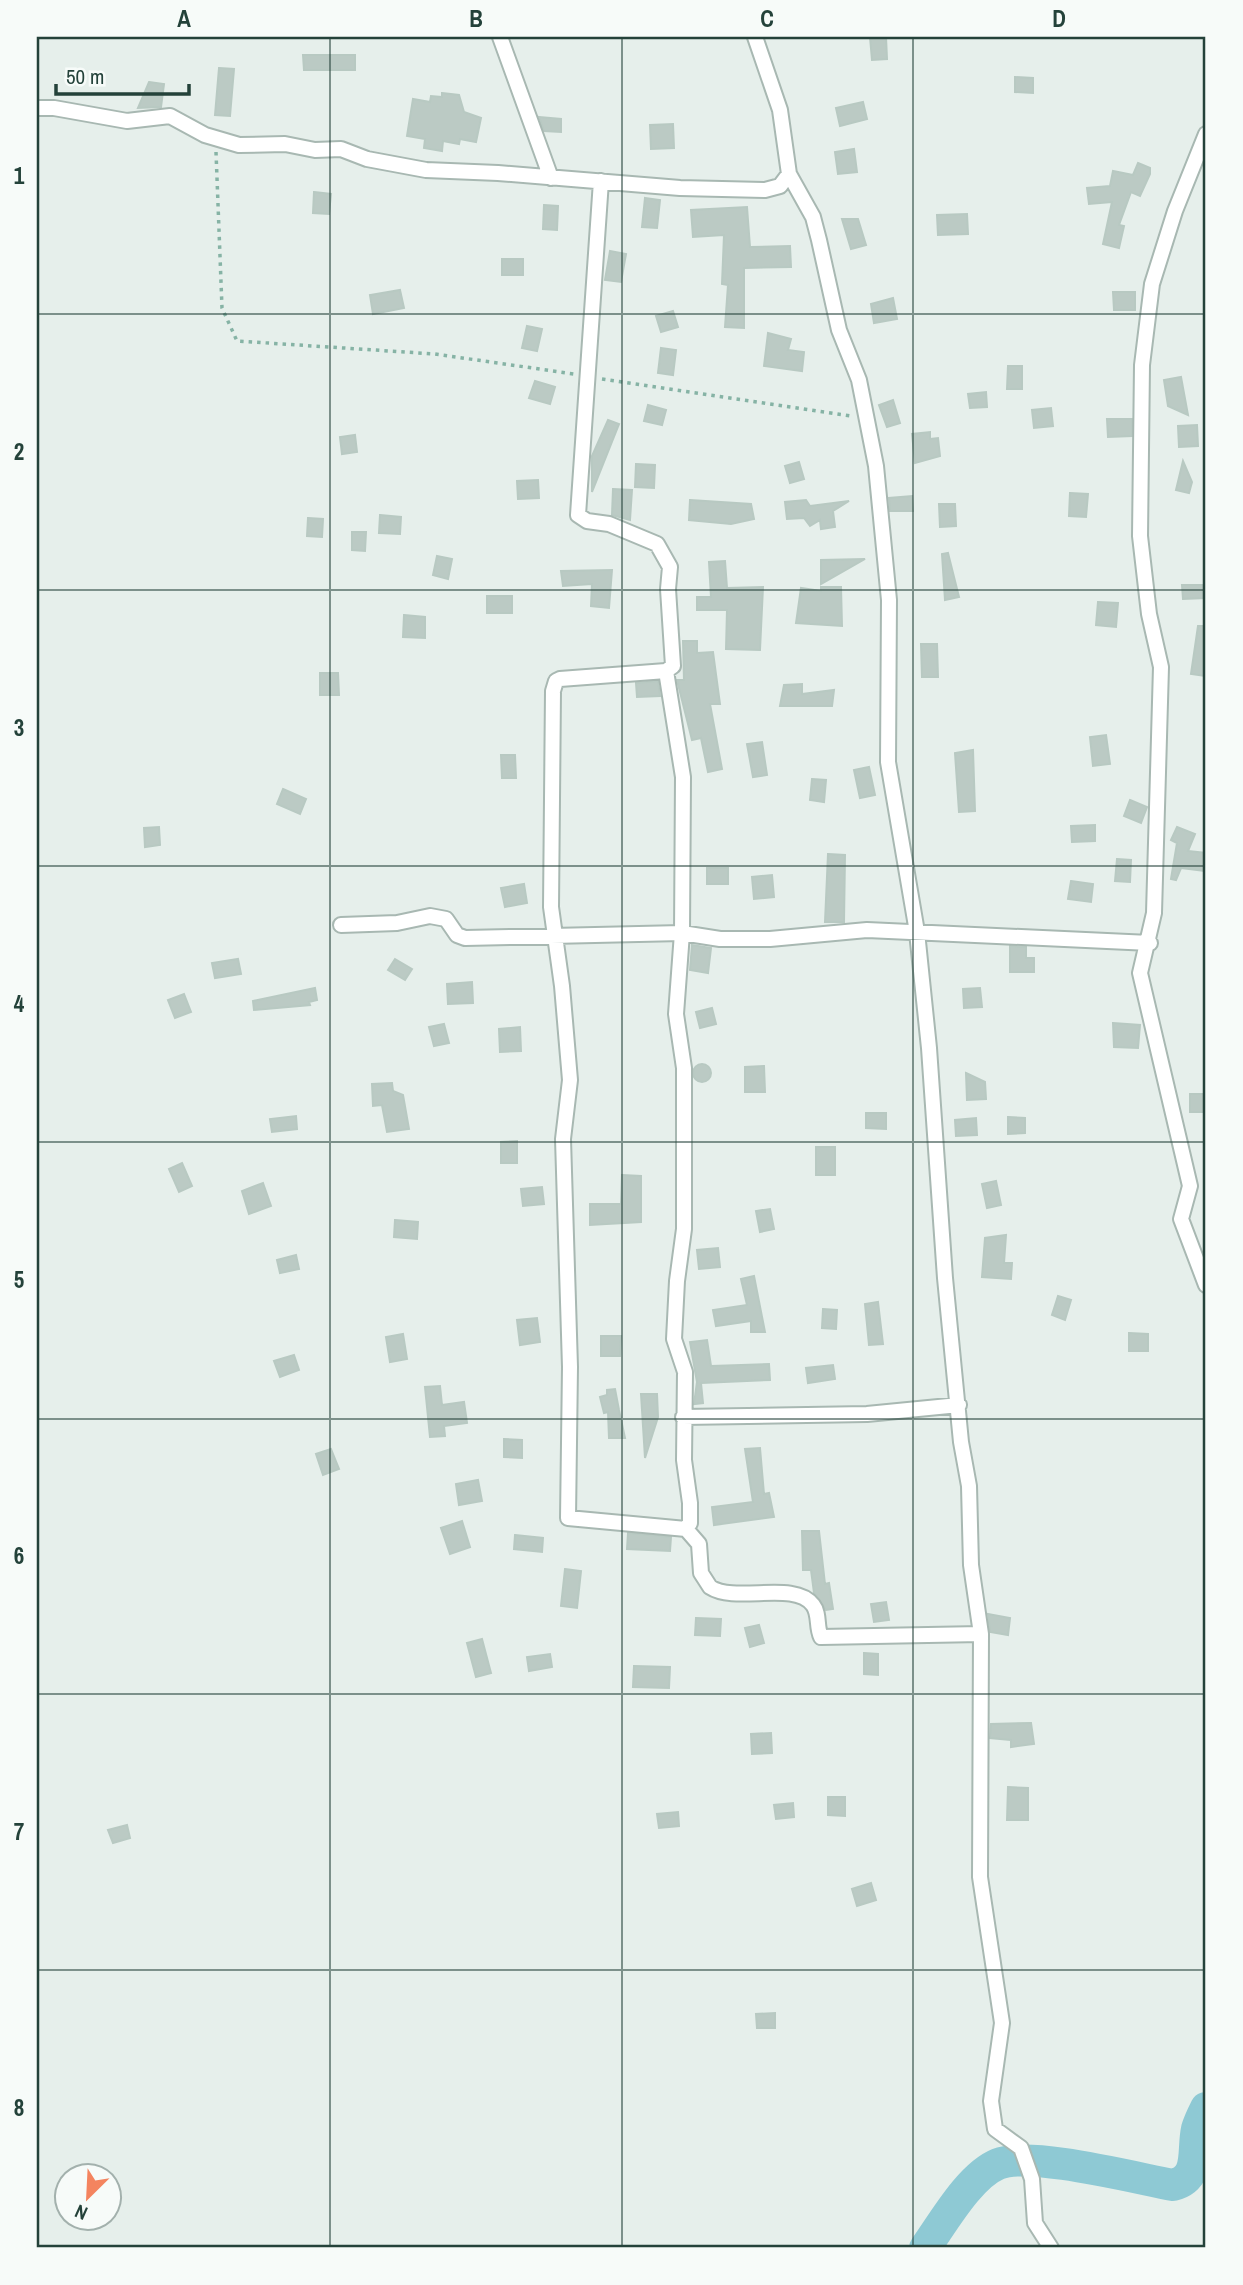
<svg xmlns="http://www.w3.org/2000/svg" width="1243" height="2285" font-family="'Archivo Narrow',sans-serif">
<style>
.lines{fill:none;stroke-linecap:round;stroke-linejoin:round}
.river{stroke:#8ec9d4;stroke-width:32}
.building{fill:#bbcac4;stroke:#b8c9c2;stroke-width:2}
.minor-casing{stroke:#a8b8b2;stroke-width:18}
.path{stroke:#86b3a5;stroke-width:3.5;stroke-dasharray:3.5 5;stroke-linecap:butt}
.minor{stroke:#fff;stroke-width:14}
.grid{fill:none;stroke:#24423a;stroke-width:2;stroke-opacity:0.55}
.neatline{fill:none;stroke:#24423a;stroke-width:2.5}
.grid-label{font-size:23px;text-anchor:middle;font-weight:bold;fill:#24423a}
</style>
<rect width="100%" height="100%" fill="#e6efeb"/>
<g class="lines">
<path class="river" d="M925,2248C943,2223 969,2176 998,2164C1029,2151 1135,2178 1173,2185C1201,2178 1192,2151 1197,2129C1199,2122 1203,2114 1206,2108"/>
</g>
<path class="building" d="M870,37H886L887,59L872,60Z
M303,55H355V70H304Z
M219,68L234,69L230,116L215,115Z
M1015,77L1033,78V93L1015,92Z
M149,82L164,84L161,107L138,108Z
M442,93L459,95L464,112L481,118L476,142L460,139L459,144L443,141L442,151L424,148L425,139L407,136L413,99L430,102L431,96L442,97Z
M863,102L867,119L840,126L836,108Z
M539,117L561,119V132L544,131Z
M673,124L674,148L651,149L650,125Z
M854,149L857,172L838,174L835,152Z
M1138,163L1150,168V174L1140,196L1131,192L1119,225L1124,226L1119,248L1103,244L1112,202L1089,204L1087,188L1110,186L1113,171L1133,175Z
M314,192L331,194L329,214L313,213Z
M645,198L660,200L657,228L642,227Z
M544,205L558,206L557,230L543,229Z
M747,207L750,247L790,246L791,267L744,268V328L725,327L728,285L722,284L724,235L693,237L691,210Z
M967,214L968,234L938,235L937,215Z
M842,219H858L866,245L851,249Z
M610,251L626,254L621,282L605,280Z
M502,259H523V275H502Z
M400,290L404,308L373,314L370,295Z
M1113,292H1135V310H1114Z
M893,298L897,319L874,323L871,304Z
M673,311L678,327L661,332L656,316Z
M527,326L542,329L537,351L522,348Z
M768,333L791,339L788,350L804,352L802,371L764,366Z
M661,348L676,350L673,375L658,373Z
M1008,366H1022V389H1007Z
M1181,377L1188,415L1168,406L1164,380Z
M535,381L555,387L550,404L529,398Z
M986,392L987,407L970,408L968,394Z
M893,400L900,423L887,427L879,405Z
M648,405L666,410L662,425L644,421Z
M1051,408L1053,426L1034,428L1032,410Z
M1107,419H1132V436L1108,437Z
M608,420L619,424L592,492V456Z
M1197,425L1198,446L1179,447L1178,426Z
M930,432V439L938,438L940,456L915,463L912,434Z
M355,435L357,452L342,454L340,437Z
M1183,461L1192,482L1189,493L1176,490Z
M799,462L804,479L790,483L785,466Z
M636,464L655,465L654,488L635,487Z
M538,480L539,498L518,499L517,481Z
M613,489L632,490L630,520L612,515Z
M1070,493L1088,494L1086,517L1069,516Z
M912,496L913,511H890L889,498Z
M690,500L751,504L754,519L731,524L689,520Z
M806,500L810,506L849,501L833,511L835,527L821,529L820,520L810,526L804,518L787,519L785,502Z
M939,504H955L956,526L940,527Z
M380,515L401,517L400,534L379,533Z
M308,518L323,519L322,537L307,536Z
M352,532H366L365,551L352,550Z
M948,553L959,597L945,600L942,554Z
M437,556L452,559L448,579L433,575Z
M865,559L821,584V560Z
M725,561L727,588L763,587L760,650L726,649L727,610H697V597H711L709,562Z
M612,570L609,608L591,606L592,584L563,586L561,571Z
M1182,585H1206V598L1183,599Z
M821,587H841L842,626L796,623L801,588L821,591Z
M487,596H512V613H487Z
M1098,602L1118,603L1116,627L1096,625Z
M404,615L425,617V638L403,637Z
M1198,626H1206V676L1191,674Z
M683,641H697V653L713,652L720,704H710L722,769L708,772L701,738L692,740L677,680H684Z
M921,644H937L938,677H922Z
M320,673H338L339,695H320Z
M658,681L660,696L637,697L636,683Z
M802,684V694L834,690L832,706H780L784,685Z
M1106,735L1110,764L1093,766L1090,737Z
M762,742L767,775L753,777L747,744Z
M973,750L975,811L959,812L955,753Z
M501,755H515L516,778H502Z
M869,767L875,795L860,798L854,770Z
M812,779L826,780L824,802L810,800Z
M283,789L306,799L300,814L277,804Z
M1130,800L1147,807L1141,823L1124,816Z
M1095,825V841L1072,842L1071,826Z
M159,827L160,845L145,847L144,828Z
M1177,827L1195,834L1188,851L1206,853V871L1181,868L1176,880L1171,879L1177,843L1171,840Z
M828,854L845,855L844,922H825Z
M1117,859L1131,860L1130,882L1115,881Z
M707,868H728V884H707Z
M772,875L774,897L754,899L752,877Z
M1071,881L1093,884L1091,902L1068,899Z
M524,884L527,903L505,907L501,888Z
M692,945L711,948L708,973L690,970Z
M1010,946L1026,947V958H1034V972H1010Z
M238,959L241,974L215,978L212,963Z
M395,959L412,969L405,980L388,970Z
M472,982L473,1003L448,1004L447,984Z
M315,988L317,1000L309,1002L310,1005L254,1010L253,1001Z
M980,988L982,1007L964,1008L963,989Z
M184,994L191,1012L175,1018L168,1000Z
M712,1008L716,1024L700,1028L696,1012Z
M1113,1023L1140,1025L1138,1048L1114,1047Z
M444,1024L449,1043L434,1046L429,1027Z
M520,1027L521,1051L500,1052L499,1029Z
M693 1073a9 9 0 1 1 18 0a9 9 0 1 1-18 0Z
M764,1066L765,1092H745V1067Z
M966,1073L985,1082L986,1099L967,1100Z
M392,1083L393,1091L403,1095L409,1129L387,1132L382,1105L373,1106L372,1084Z
M1190,1094H1205V1112H1190Z
M866,1113H886V1129L866,1128Z
M296,1116L297,1129L272,1132L270,1119Z
M1008,1117L1025,1118V1133L1008,1134Z
M976,1118L977,1135L956,1136L955,1120Z
M517,1141V1163H501V1142Z
M816,1147H835V1175H816Z
M182,1163L192,1186L179,1192L169,1169Z
M622,1175L641,1176V1222L590,1225V1204H621Z
M996,1181L1001,1205L987,1208L982,1184Z
M263,1183L271,1206L249,1214L242,1191Z
M542,1187L544,1204L523,1206L521,1189Z
M770,1209L774,1229L760,1232L756,1211Z
M395,1220L418,1222L417,1239L394,1237Z
M1006,1235L1004,1263H1012L1011,1279L982,1277L985,1238Z
M718,1248L720,1267L699,1269L697,1250Z
M296,1255L299,1269L280,1273L277,1260Z
M754,1276L765,1332H751V1321L716,1326L713,1310L747,1305L741,1279Z
M1058,1296L1071,1300L1065,1320L1052,1315Z
M878,1302L883,1344L869,1345L865,1304Z
M823,1309L837,1310L836,1329L822,1328Z
M537,1318L540,1342L520,1345L517,1320Z
M1129,1333L1148,1334V1351H1129Z
M403,1334L407,1359L390,1362L386,1337Z
M601,1336H621L620,1356H601Z
M707,1340L711,1366L769,1364L770,1380L701,1383L703,1403L694,1404L697,1382L690,1342Z
M294,1355L299,1370L280,1377L274,1361Z
M833,1365L835,1379L808,1383L806,1368Z
M440,1386L442,1405L464,1402L467,1423L444,1426L445,1436L430,1437L425,1387Z
M615,1389L619,1410L625,1438H609L608,1412L604,1413L600,1397L607,1395V1390Z
M641,1394H657L658,1417L645,1458Z
M504,1439L522,1440V1458L504,1457Z
M760,1448L764,1494L769,1493L774,1517L714,1525L712,1507L753,1502L745,1449Z
M331,1449L339,1469L323,1475L316,1454Z
M478,1480L482,1501L459,1505L456,1484Z
M462,1521L470,1547L450,1554L441,1528Z
M802,1531H819L825,1584L829,1583L833,1609L826,1610L814,1593L811,1570H803Z
M628,1533L671,1537L670,1551L627,1549Z
M515,1535L543,1538L542,1552L514,1549Z
M565,1569L581,1571L577,1608L561,1606Z
M886,1602L889,1620L874,1622L871,1604Z
M988,1614L1010,1618L1008,1635L990,1632Z
M696,1618L721,1619L720,1636L695,1635Z
M759,1625L764,1643L750,1647L745,1628Z
M482,1639L491,1673L476,1677L467,1643Z
M864,1653L878,1654V1675L864,1674Z
M550,1654L552,1667L529,1671L527,1657Z
M634,1666L670,1667L669,1688L633,1687Z
M1031,1723L1034,1744L1011,1747V1740L990,1738L991,1724Z
M771,1733L772,1753L752,1754L751,1734Z
M1008,1787L1028,1788V1820H1007Z
M828,1797H845V1816L828,1815Z
M793,1803L794,1817L776,1819L774,1805Z
M678,1812L679,1826L659,1828L657,1814Z
M127,1825L130,1838L113,1843L108,1830Z
M871,1883L876,1900L857,1906L852,1889Z
M775,2013V2028H757L756,2014Z"/>
<g class="lines">
<defs>
<path id="minor" d="M500,37L551,178
M755,37L780,110L789,174L813,217L819,240L839,330L859,380L876,466L889,600L888,762L917,932L929,1048L945,1278L961,1442L969,1486L971,1565L981,1634L980,1877L1002,2023L991,2101L995,2129L1021,2148L1032,2179L1035,2223L1051,2248
M37,108H54L127,121L170,116L205,135L239,145L285,144L315,150L341,149L367,159L426,170L498,173L680,188L765,190L780,186L789,174
M1206,134L1175,211L1152,284L1142,365L1140,536L1149,614L1161,667L1154,913L1140,973L1190,1186L1181,1219L1206,1285
M601,181L578,515L587,521L609,524L657,544L670,567L668,589L673,666L666,671L560,679L556,681L553,691L551,907L562,986L570,1080L563,1139L570,1367L568,1518L686,1529L699,1544L701,1573L710,1587C736,1604 794,1580 813,1605C820,1614 816,1627 821,1637L981,1634
M666,671L683,777L682,933L676,1014L684,1068V1229L677,1281L674,1339L685,1372L684,1460L690,1503V1523L686,1529
M341,925L397,923L430,916L446,919L457,935L465,938L682,933L720,939H770L867,930L1150,943
M683,1417L867,1414L959,1405"/>
</defs>
<use href="#minor" class="minor-casing"/>
<path class="path" d="M216,152L222,308L237,341L435,354L574,374
M602,379L851,416"/>
<use href="#minor" class="minor"/>
</g>
<path class="grid" d="M330,37V2248M622,37V2248M913,37V2248M37,314H1206M37,590H1206M37,866H1206M37,1142H1206M37,1419H1206M37,1694H1206M37,1970H1206"/>
<rect width="1243" height="2285" fill="none" stroke="#f7fbf9" stroke-width="77"/>
<g transform="translate(88 2197) rotate(204)"><circle r="33" fill="#f7fbf9" stroke="#a3b1ad" stroke-width="2"/>
<path d="M0-5L12 26L0 18L-12 26Z" fill="#f4845f"/>
<text y="-10" font-size="19" font-weight="bold" text-anchor="middle" fill="#24423a">N</text>
</g>
<path d="M56 84v10h133v-10" fill="none" stroke="#24423a" stroke-width="3.5"/>
<text x="66" y="84" font-size="21" fill="#24423a" stroke="#f7fbf9" stroke-width="5" paint-order="stroke">50 m</text>
<rect x="38" y="38" width="1166" height="2208" class="neatline"/>
<g class="grid-label">
<text x="184" y="27">A</text>
<text x="476" y="27">B</text>
<text x="767" y="27">C</text>
<text x="1059" y="27">D</text>
<text x="19" y="184">1</text>
<text x="19" y="460">2</text>
<text x="19" y="736">3</text>
<text x="19" y="1012">4</text>
<text x="19" y="1288">5</text>
<text x="19" y="1564">6</text>
<text x="19" y="1840">7</text>
<text x="19" y="2116">8</text>
</g>
</svg>
